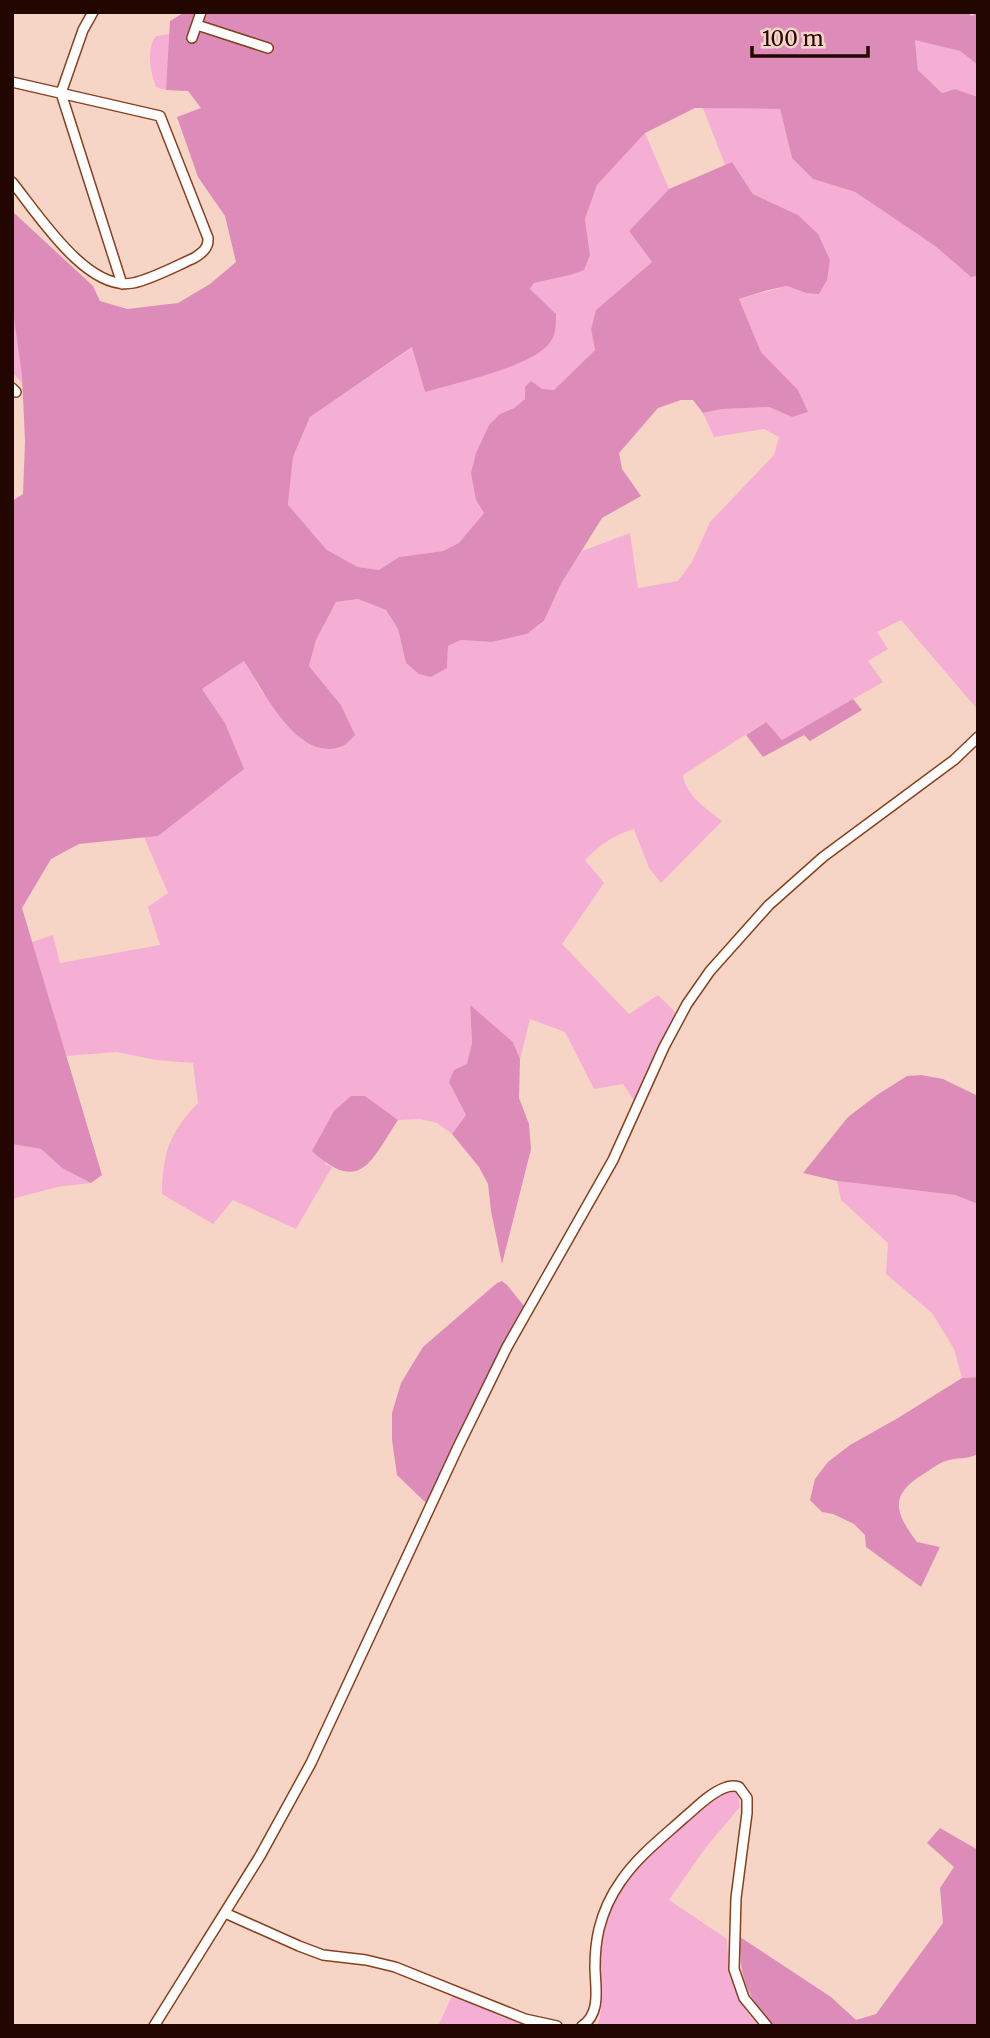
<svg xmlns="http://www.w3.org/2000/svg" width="990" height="2038" font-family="Merriweather,serif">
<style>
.green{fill:#f5afd5}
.forest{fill:#dd8cba}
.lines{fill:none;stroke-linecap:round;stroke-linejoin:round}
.minor-casing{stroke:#87401b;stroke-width:12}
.minor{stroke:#fff;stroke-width:9}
</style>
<rect width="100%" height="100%" fill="#f7d5c6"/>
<path class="green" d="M169,34L178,40L189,91L166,90L156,87C150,71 146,49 156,36Z
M915,39L960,51L978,65V97L955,89L942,93L918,70Z
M703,108L780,109L792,158L813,179L855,192L935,246L971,277L978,276V710L901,620L877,632L888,649L868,661L883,682L782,740L765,722L683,775C685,795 707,809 722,821L661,883L649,868L634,829C610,837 603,843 585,860L604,883L562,944L629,1014L658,995L676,1013L635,1102L623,1084L594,1089L565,1032L530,1019L520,1059L513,1042L470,1006L472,1043L462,1108L466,1115L452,1134L437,1123L420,1119L398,1120L365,1096L325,1164L332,1167L296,1229L233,1200L213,1224L162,1194C163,1152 169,1133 198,1103L193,1063L156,1060L117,1052L66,1056L32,942L53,935L60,963L160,945L148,907L168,893L144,837L158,836L225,723L202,689L245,660L260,689L302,740L324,749L344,746L354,735L341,705L309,666L316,640L336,602L358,599L386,610L398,629L406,663L447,668L448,646L461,640L492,642L527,634L544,622L561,584L582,551L630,533L638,588L678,581L692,562L710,522L774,455L779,437L764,429L714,437L703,413L722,409L769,407L792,417L798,390L761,352L739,299L787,286L806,293L798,215L753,194L732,162L725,165Z
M645,133L669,189L629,231L652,262L596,310L591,329L595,350L554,391L525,387V399L514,408L500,414L476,500L484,513L459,544L443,551L399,557L379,570L358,567L327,550L288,506L293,457L310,417L413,347L425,392L530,289L534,283L570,275L590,255L585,219L597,185Z
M12,303L14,305L23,384L12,372Z
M12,1144L41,1149L62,1168L91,1183L57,1187L12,1199Z
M837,1181L955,1195L978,1204V1377L962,1378L954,1349L932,1313L886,1274L888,1243L841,1200Z
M729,1791L735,1792L739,1798L740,1807L706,1847L669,1900L727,1939C729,1974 733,2000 759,2026H597C607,2001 598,1972 601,1946C608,1879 670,1836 718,1797Z
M453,1994L502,2017L528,2026H443L439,2024Z"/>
<path class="forest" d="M185,12H966L972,16L978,12V65L960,51L915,40L918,70L942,93L955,89L978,97V276L971,277L935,246L855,192L813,179L792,158L780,109L695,108L645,133L597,185L585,219L590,255L584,270L570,275L534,283L530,289L556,314C556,326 556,336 548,345C529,367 455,383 425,392L412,347L310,417L293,457L288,505L327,550L358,567L379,570L399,557L443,551L459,543L484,513L476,500L471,473L476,453L489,425L500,414L514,408L525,399V387L531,381L542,389L554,390L595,350L591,329L596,310L652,262L629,231L669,189L732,162L753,194L798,215L818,234L830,260L827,280L819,294L806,293L787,286L768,290L739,299L761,352L798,390L808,412L792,417L769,407L722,409L703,413L693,400H681L658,408L619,453L622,469L641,496L602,518L561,584L544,621L527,634L492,642L461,640L448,646L447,668L431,677L419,674L406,663L398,629L386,610L358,599L336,602L316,640L309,666L341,705L355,735C351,739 347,744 343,746C297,765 263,689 244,661L202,689L225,723L244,769L158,836L79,844L51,859L22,908L102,1175L91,1183L62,1168L41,1149L12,1144V501L23,494L25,441L22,376L12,303V211L93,286L100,301L127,309L178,303L210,284L236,262L225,216L198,177L177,117L201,108L188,91L166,90L170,21Z
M853,699L862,710L810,741L804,735L763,757L746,735L766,722L782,740Z
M470,1005L513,1042L520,1059L519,1098L529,1124L531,1149L502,1264L491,1211L488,1184L479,1167L452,1134L466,1115L449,1082L454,1070L467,1064L472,1043Z
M921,1075L943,1079L978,1096V1204L955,1195L837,1181L803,1173L848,1117L877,1095L907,1076Z
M351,1096H365L398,1120C371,1160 361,1196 312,1151L334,1111Z
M502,1281L507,1285L524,1306L426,1503L397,1475L392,1440V1413L401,1383L423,1347L497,1283Z
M978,1377V1454C967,1460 957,1457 946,1461C938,1463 929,1471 922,1475C888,1496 896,1514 917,1542L940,1547L921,1587L866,1547L865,1535L854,1524L833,1514L822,1512L810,1500L815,1479L828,1462L850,1445L898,1418L962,1378Z
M940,1828L978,1850V2026H774C746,1997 739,1976 740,1937L831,1997L856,2020L876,2014L943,1923L940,1888L954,1867L927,1843Z"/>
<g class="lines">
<defs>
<path id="minor" d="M93,12L83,30L61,93L122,284
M197,25L268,48
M192,38L201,12
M12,82L160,116L208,238C209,248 202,253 194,258C176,266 152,279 133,283C87,292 38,214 12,182
M12,388L16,392
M225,1913L299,1946L323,1955L366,1960L395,1967L525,2019L557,2026
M154,2026L260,1856L311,1763L458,1447L507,1347L613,1160L664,1047L687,1004L710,971L769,905L823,857L954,760L978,737
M582,2026C602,2013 595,1986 595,1967C595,1954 596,1942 599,1929C603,1913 611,1895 621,1881C638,1856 663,1837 685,1817C697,1807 709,1794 724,1788C729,1786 733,1785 739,1787L747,1798V1813L736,1898L734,1969L744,1998L767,2026"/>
</defs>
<use href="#minor" class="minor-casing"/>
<use href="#minor" class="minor"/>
</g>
<rect width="990" height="2038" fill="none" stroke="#230600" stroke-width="28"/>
<path d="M752 46v10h116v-10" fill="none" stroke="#230600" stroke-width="3.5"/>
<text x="762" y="46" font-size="21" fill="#230600" stroke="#f7d5c6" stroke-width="5" paint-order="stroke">100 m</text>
</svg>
